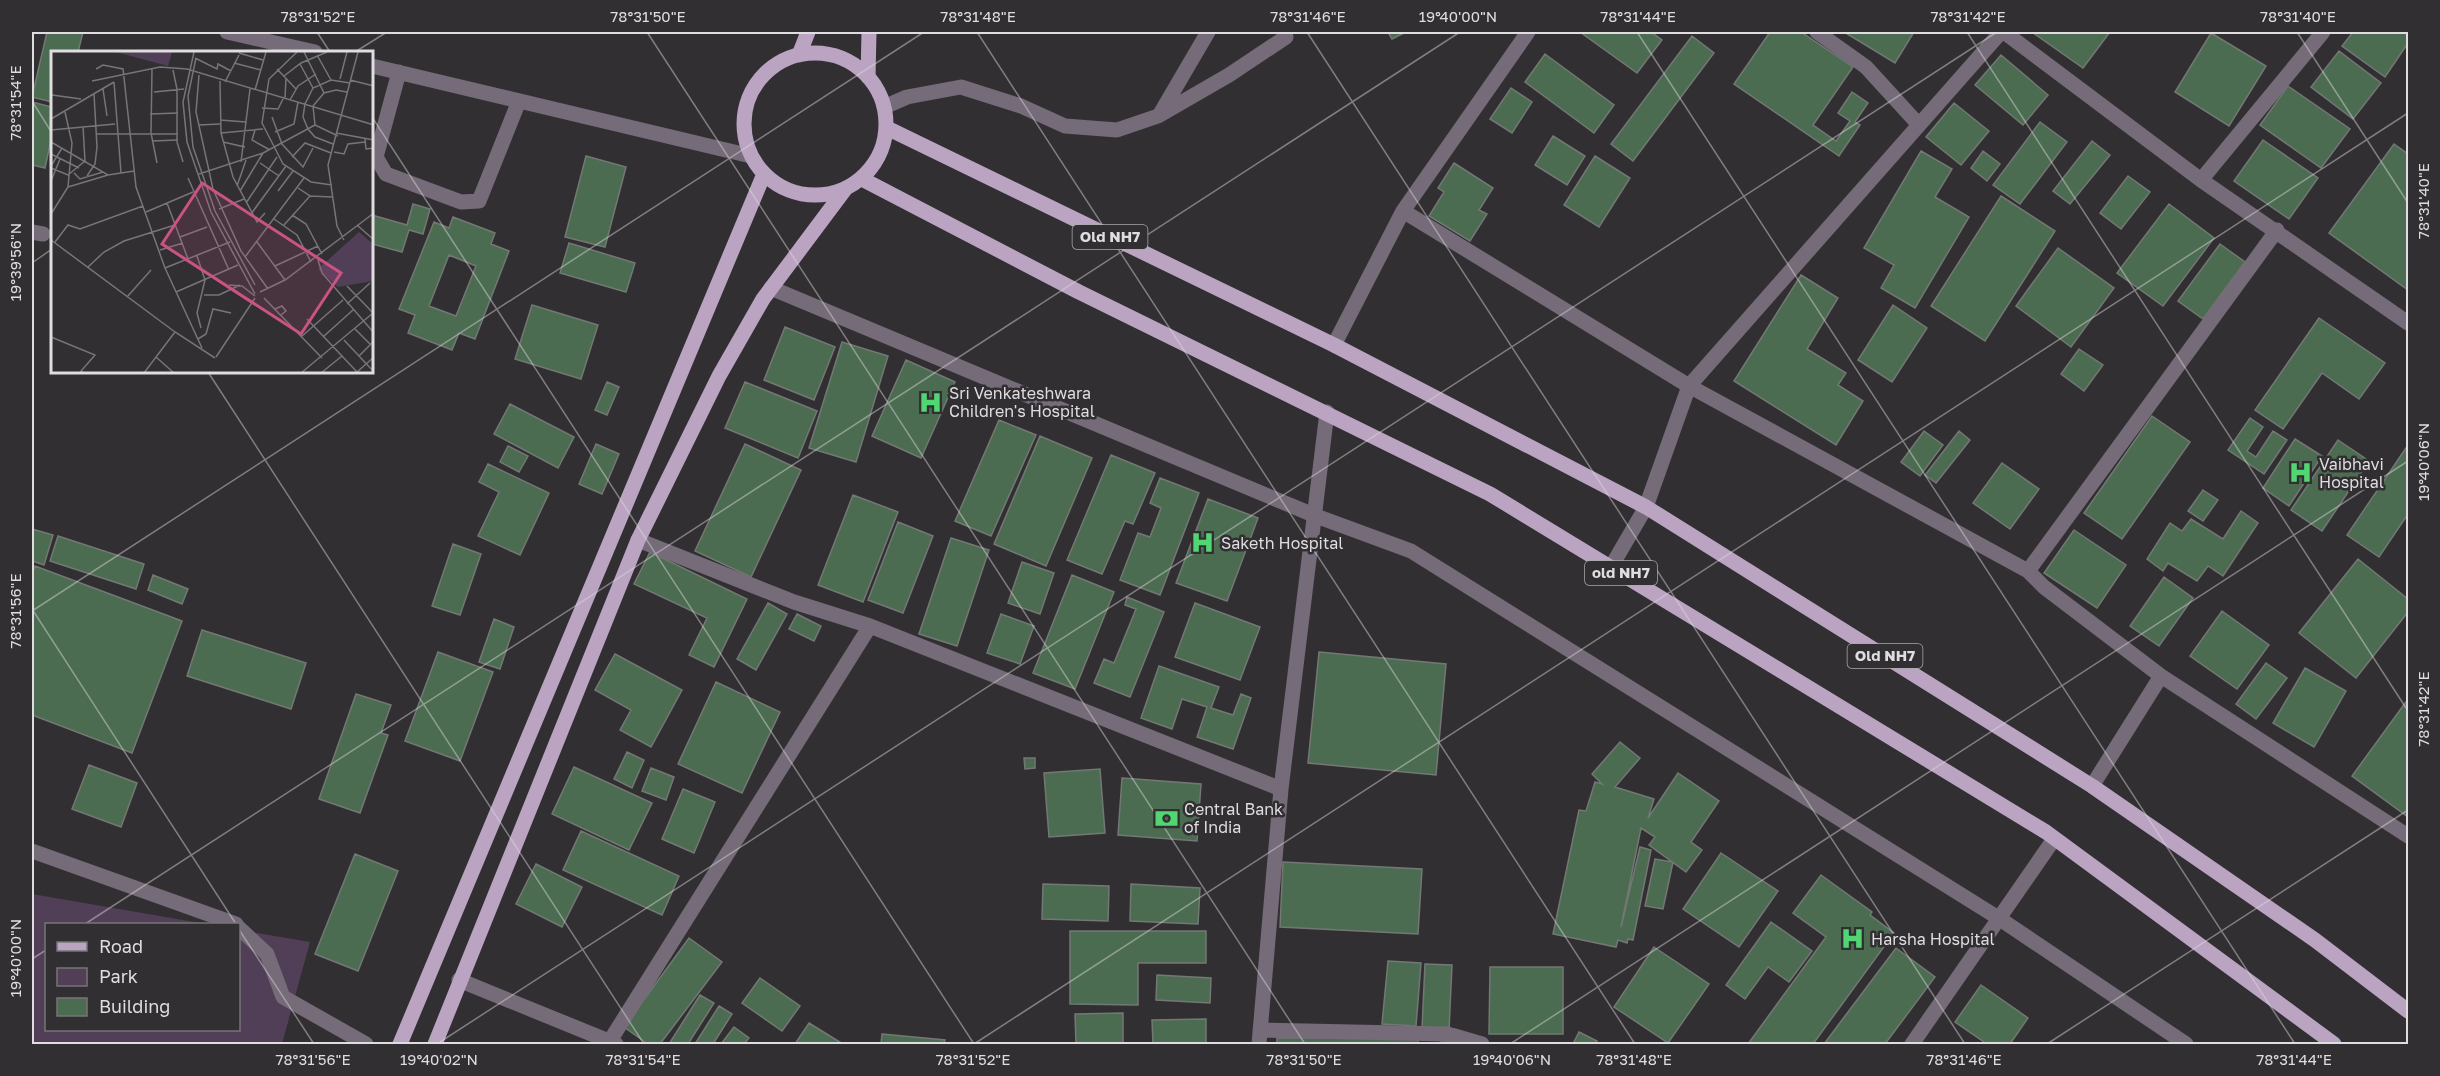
<svg xmlns="http://www.w3.org/2000/svg" width="2440" height="1076" font-family="'Golos Text',sans-serif">
<style>
.green{fill:#513f57}
.building{fill:#4c6c51;stroke:#737874;stroke-width:1.5;fill-rule:evenodd}
.lines{fill:none;stroke-linecap:round;stroke-linejoin:round}
.minor{stroke:#756b79;stroke-width:15}
.major{stroke:#baa4c2;stroke-width:15}
.ticks{fill:none;stroke:#dfdde0;stroke-width:1.5;stroke-opacity:0.45}
.labels{text-anchor:middle;stroke-width:5;stroke-linejoin:round;paint-order:stroke}
.shield{fill:#322f33;stroke:#aba9ac;stroke-width:1.5}
.shield-label{font-size:15px;font-weight:bold;fill:#dfdde0}
.poi-label{font-size:16px;fill:#dfdde0;stroke:#322f33;text-anchor:start}
.inset-road{fill:none;stroke:#777578;stroke-width:1.5}
.view{fill:#cb5383;fill-opacity:0.15;stroke:#cb5383;stroke-width:3}
.inset-edge{fill:none;stroke:#dfdde0;stroke-width:3}
.neatline{fill:none;stroke:#dfdde0;stroke-width:2}
.ticks-label{font-size:15px;text-anchor:middle;fill:#dfdde0}
</style>
<rect width="100%" height="100%" fill="#322f33"/>
<path class="green" d="M32,894L206,924H46V1030H238L239,930L310,942L282,1044H32Z"/>
<path class="building" d="M47,32H83L78,52H52V102L32,97Z
M1388,32H1406L1392,39Z
M1580,32H1651L1662,40L1637,73Z
M1770,32H1801L1853,67L1813,125L1836,141L1850,121L1838,113L1852,92L1868,103L1855,122L1860,125L1839,156L1734,84Z
M1844,32H1914L1895,63Z
M2032,32H2110L2083,68Z
M2353,32H2408V43L2385,77L2342,46Z
M2211,33L2266,66L2229,126L2175,92Z
M1692,36L1714,53L1633,161L1611,144Z
M2339,51L2381,83L2353,119L2311,87Z
M1545,54L1614,105L1594,133L1525,82Z
M2001,55L2048,95L2023,125L1975,85Z
M2288,86L2350,129L2321,168L2260,125Z
M1511,88L1532,102L1512,133L1490,119Z
M32,102L52,107V135L45,168L32,165Z
M1954,103L1989,131L1961,165L1926,137Z
M2040,122L2067,142L2020,204L1993,185Z
M1553,136L1585,156L1567,185L1535,165Z
M2263,140L2318,178L2289,219L2234,181Z
M2092,141L2110,155L2070,204L2053,191Z
M2394,144L2408,154V290L2329,233Z
M1921,151L1952,169L1935,197L1969,217L1915,308L1881,288L1894,265L1864,248Z
M1983,151L2000,164L1987,181L1971,168Z
M586,156L626,167L605,247L565,237Z
M1595,156L1630,178L1599,227L1564,205Z
M1454,163L1493,188L1479,210L1487,214L1470,241L1429,216L1444,192L1438,188Z
M2128,176L2150,192L2121,229L2100,213Z
M2001,196L2055,231L1985,341L1931,306Z
M413,204L430,209L423,234L409,230L402,252L372,244V215L407,225Z
M2169,204L2214,238L2163,306L2117,273Z
M453,217L495,233L491,244L509,251L475,339L459,333L452,350L408,333L415,315L399,309L434,222L449,228ZM449,255L476,266L456,316L429,306Z
M569,243L635,263L626,292L560,273Z
M2220,244L2245,262L2203,319L2178,301Z
M2058,248L2114,288L2071,347L2016,306Z
M1801,275L1838,298L1807,349L1846,373L1838,385L1863,401L1836,445L1734,381Z
M532,305L598,325L581,379L515,359Z
M1893,305L1927,328L1892,382L1858,360Z
M2319,318L2385,363L2359,399L2322,373L2283,429L2255,410Z
M785,327L835,347L814,400L764,380Z
M842,342L888,356L856,462L809,448Z
M2079,349L2103,365L2084,391L2061,374Z
M906,360L955,382L921,458L872,436Z
M607,382L619,387L607,415L595,410Z
M745,382L817,411L798,458L725,428Z
M510,404L574,437L558,468L494,434Z
M2152,416L2190,442L2122,539L2084,513Z
M2250,418L2263,427L2247,451L2256,457L2273,431L2287,440L2264,474L2228,450Z
M999,420L1036,435L991,536L955,521Z
M1924,431L1943,445L1920,476L1901,462Z
M1959,431L1970,440L1936,483L1925,475Z
M1040,436L1092,458L1046,566L994,544Z
M2295,439L2322,456L2289,506L2263,488Z
M2338,440L2369,461L2322,531L2291,510Z
M596,444L619,454L602,494L579,484Z
M745,444L801,470L751,577L695,551Z
M2408,445V514L2379,557L2347,535Z
M508,446L528,456L519,472L500,462Z
M1111,455L1155,473L1133,524L1125,521L1102,574L1067,560Z
M2002,463L2039,489L2010,529L1973,503Z
M488,464L549,493L520,555L478,536L499,492L479,482Z
M1160,478L1199,493L1160,595L1120,580L1138,533L1150,537L1161,508L1150,503Z
M2203,490L2218,500L2203,521L2188,511Z
M853,495L898,512L863,602L818,585Z
M1208,499L1258,518L1227,601L1176,583Z
M2241,511L2258,523L2223,576L2208,566L2197,581L2168,563L2163,571L2147,559L2170,523L2182,531L2191,519L2223,539Z
M898,522L933,536L903,613L868,600Z
M32,529L53,535L44,565L32,561Z
M2074,530L2126,565L2097,608L2044,573Z
M58,536L144,564L136,589L50,561Z
M951,538L989,550L957,646L919,634Z
M453,544L481,554L460,615L432,606Z
M650,552L747,599L714,667L689,655L707,618L634,584Z
M2358,559L2408,599V612L2356,678L2299,633Z
M1022,562L1054,573L1040,614L1008,603Z
M35,566L182,621L132,753L32,715V575Z
M153,575L188,589L182,604L148,590Z
M1072,575L1114,592L1075,689L1033,673Z
M2164,577L2193,598L2159,646L2130,626Z
M1127,597L1164,612L1130,697L1094,683L1104,659L1114,663L1136,609L1125,605Z
M768,603L787,614L756,670L737,659Z
M1195,603L1260,627L1240,680L1175,657Z
M2222,611L2269,645L2237,689L2190,656Z
M797,614L821,626L814,641L789,629Z
M1001,614L1034,626L1020,664L987,653Z
M494,619L514,627L500,669L479,662Z
M202,630L306,663L291,709L187,676Z
M438,652L493,672L460,761L405,741Z
M1319,652L1446,664L1436,775L1308,763Z
M615,654L682,690L651,747L620,730L631,710L595,690Z
M2266,663L2287,678L2256,719L2236,704Z
M1159,666L1219,687L1211,708L1233,715L1241,694L1251,698L1233,749L1197,737L1207,707L1182,699L1172,729L1141,718Z
M2305,668L2346,691L2314,747L2273,723Z
M716,682L780,712L742,793L678,764Z
M356,694L391,705L381,733L388,735L360,813L319,799Z
M2408,699V817L2352,776Z
M1620,742L1640,758L1615,787L1654,799L1648,818L1678,773L1719,801L1691,842L1702,850L1686,872L1649,845L1655,837L1641,828L1621,927L1640,847L1651,850L1633,940L1628,939L1627,943L1618,940L1616,947L1553,934L1579,810L1586,811L1595,782L1602,784L1592,774Z
M627,752L644,760L632,788L614,779Z
M1024,758H1035V768L1025,769Z
M89,765L137,783L121,827L72,809Z
M574,767L652,803L629,850L552,814Z
M651,768L674,777L666,800L642,791Z
M1100,769L1105,833L1049,837L1044,773Z
M1122,778L1201,784L1197,841L1118,835Z
M683,789L715,802L694,853L662,839Z
M581,831L679,876L662,915L563,870Z
M1721,853L1778,891L1739,947L1683,909Z
M355,854L398,871L358,971L315,954Z
M1655,859L1673,862L1663,909L1645,906Z
M1283,862L1422,869L1418,934L1280,927Z
M536,864L582,887L562,927L516,904Z
M1821,875L1872,912L1870,915L1894,933L1813,1044H1748L1826,937L1793,913Z
M1043,884L1109,886L1108,921L1042,919Z
M1131,884L1200,888L1198,924L1130,921Z
M1771,922L1812,951L1789,982L1768,967L1745,999L1726,985Z
M1070,931H1206V963H1138V1005L1070,1004Z
M689,938L722,962L660,1044H648L624,1027Z
M1654,947L1709,984L1668,1043L1614,1007Z
M1896,948L1935,977L1885,1044H1824Z
M1388,961L1421,963L1416,1026L1382,1024Z
M1425,964L1452,965L1449,1030L1422,1029Z
M1490,967H1563V1034H1489Z
M1157,975L1211,978L1210,1003L1156,1000Z
M760,978L800,1006L782,1031L742,1003Z
M1981,985L2028,1018L2010,1044H1987L1955,1022Z
M700,995L714,1003L688,1044H669Z
M719,1006L732,1014L713,1044H695Z
M1123,1013V1044H1076L1075,1014Z
M1206,1019V1044H1153L1152,1020Z
M809,1023L843,1044H795Z
M734,1027L749,1038L744,1044H721Z
M1579,1032L1597,1041L1595,1044H1573Z
M882,1034L945,1040L944,1044H881Z
M1277,1038H1418V1044H1277Z"/>
<g class="lines">
<path class="minor" d="M227,32L315,52
M1817,32L1866,67L1919,125
M2004,32L2201,180L2408,323
M372,66L751,156
M399,72L376,157L386,174L461,202L479,201L519,101
M884,107L907,97L961,87L1021,106L1065,126L1117,130L1158,116L1229,75L1286,37
M1160,114L1208,32
M2201,180L2323,32
M1403,211L1689,386L2028,571L2044,587L2161,676L2408,836
M32,232L43,234
M771,288L1316,516L1411,551L2000,919L2186,1044
M1334,345L1403,211L1528,32
M638,540L794,602L870,626L1281,789
M1611,567L1646,507L1689,386L2001,32
M2028,571L2277,230
M2092,786L2161,676
M32,851L236,924
M238,927L267,954L283,997L366,1044
M459,980L616,1044
M1260,1030L1448,1034
M608,1044L870,626
M1259,1044L1281,789L1327,412
M1447,1044L1448,1034L1482,1044
M1912,1044L2054,839"/>
<path class="major" d="M744 124a71 71 0 1 1 142 0a71 71 0 1 1-142 0Z
M799,55L808,32
M868,77L869,32
M887,128L1334,345L1646,507L2092,786L2315,940L2408,1011
M862,179L1079,292L1490,494L2046,832L2334,1044
M400,1044L764,174
M435,1044L638,540L719,376L763,299L846,188"/>
</g>
<path class="ticks" d="M317,32L330,52M647,32L1305,1044M977,32L1635,1044M1307,32L1965,1044M1637,32L2295,1044M1967,32L2408,711M2297,32L2408,203M355,52L387,32M32,101L52,133M372,117L974,1044M32,263L52,249M208,372L644,1044M32,609L236,924M32,611L924,32M85,924L1460,32M238,928L314,1044M32,959L46,950M437,1044L1997,32M974,1044L2408,113M1510,1044L2408,461M2047,1044L2408,810"/>
<defs>
<symbol id="hospital-bare" viewBox="-9 -9 18 18"><path d="M-5-5h3v3.5h4V-5h3V5h-3V1.5h-4V5h-3Z" fill="#52d673" stroke="#322f33" stroke-width="2.5" paint-order="stroke"/></symbol>
<symbol id="bank-bare" viewBox="-9 -9 18 18"><path d="M-6-4H6V4H-6ZM0-2.3a2.3 2.3 0 1 0 0 4.6a2.3 2.3 0 1 0 0-4.6Z" fill="#52d673" stroke="#322f33" stroke-width="2.5" paint-order="stroke"/></symbol>
</defs>
<g fill-rule="evenodd">
<use href="#hospital-bare" x="914" y="386" width="33" height="33"/>
<use href="#hospital-bare" x="2284" y="456" width="33" height="33"/>
<use href="#hospital-bare" x="1186" y="526" width="33" height="33"/>
<use href="#bank-bare" x="1150" y="802" width="33" height="33"/>
<use href="#hospital-bare" x="1836" y="922" width="33" height="33"/>
</g>
<g class="labels">
<g class="shield">
<rect x="1072.5" y="225" width="75" height="24" rx="4.5"/>
<rect x="1585" y="561" width="72" height="24" rx="4.5"/>
<rect x="1847.5" y="644" width="75" height="24" rx="4.5"/>
</g>
<g class="shield-label">
<text x="1110" y="242">Old NH7</text>
<text x="1621" y="578">old NH7</text>
<text x="1885" y="661">Old NH7</text>
</g>
<g class="poi-label">
<text x="949" y="399">Sri Venkateshwara<tspan x="949" dy="18">Children's Hospital</tspan></text>
<text x="2319" y="470">Vaibhavi<tspan x="2319" dy="18">Hospital</tspan></text>
<text x="1221" y="549">Saketh Hospital</text>
<text x="1184" y="815">Central Bank<tspan x="1184" dy="18">of India</tspan></text>
<text x="1871" y="945">Harsha Hospital</text>
</g>
</g>
<g transform="translate(51 51)">
<rect width="322" height="322" fill="#322f33"/>
<path d="M65,1H121L117,15ZM308,181L322,193V230L287,236L267,218Z" fill="#513f57"/>
<path class="inset-road" d="M143,1L132,51L136,91L160,161L204,243M246,1L218,28L211,72L232,113L260,131L281,134M253,1L273,42M188,2L212,9M266,4L280,29M144,7L166,18L167,13L180,20M145,7L137,45L142,96L164,160L204,234M183,12L210,19M249,13L262,37M45,18L52,14L72,18L85,136L114,217L151,297M101,18L100,82L106,112M226,18L245,38M122,19L126,38V91L132,111M148,24L145,61L162,138L190,200L217,238M233,25L250,12L276,1M289,28L296,1M299,29L323,35M41,30L109,16L136,18L323,74M169,30L170,82L182,126L206,171L214,162M63,31L70,122M174,31L188,4M52,38L56,65M204,39L215,1M103,41L133,38M1,44L30,48M234,47L235,27M239,49L247,35L265,23M211,57L227,58L233,46M99,63L127,62M221,66L231,93L252,116L262,97M0,68L63,31M169,69L195,71M147,74L169,73M0,79L64,73M204,79L201,89L219,99M224,81L243,73L247,51M170,82L212,78M285,82L323,89M46,83H127M287,85L264,74L262,55L273,42L285,39L296,41M314,88L315,98L323,97M101,90L127,89M0,91L57,124L83,120M172,91L194,96M282,93L264,86L257,78L252,66L254,53L262,37L280,29L299,32M283,101L293,103L297,93L314,91M0,103L28,117M241,106L254,92L280,102M190,111L199,38M209,112L228,125M0,115L11,97M0,117L17,124L34,110L32,75M23,122L29,128L52,121M148,123L212,102L264,74M36,125L44,113L46,96L43,43M137,127L178,219M0,130L9,108M186,135L195,109M17,136L57,124M189,140L212,102M227,140L242,120M259,145L281,146M116,152L137,208M195,152L226,106M168,158L193,148M95,161L142,141M0,163L17,136L21,92L14,61M200,163L235,115M241,164L255,173L271,203M223,168L246,184L260,211M233,174L259,145L247,137M306,174L323,189M129,186L156,176M0,189L124,281L164,307M293,189L286,175L277,114L307,1M4,191L17,174L29,178L92,155M206,191L234,229M109,199L132,192M146,205L154,229L146,262L150,277M194,206L253,127M267,209L271,222L323,282M224,215L267,195M37,216L53,201L73,190L124,174M114,217L179,191M178,234L191,235L204,245M296,235L323,263M125,241L187,214M209,241L234,229L323,162M153,244H168L189,234M76,246L100,219M213,247L271,307M296,253L319,232M224,258L231,255L235,260L230,264M256,268L307,322M304,278L319,293M273,285L302,259M0,286L44,304L30,320L33,322M250,286L292,249M147,288L155,283L162,258L180,262M293,289L323,321M308,305L323,290M105,306L124,281M165,306L204,247M306,321L323,306M93,322L105,306L123,322M250,322L322,262M270,322L291,305"/>
<path class="view" d="M151,132L290,222L250,283L111,193Z"/>
<rect width="322" height="322" class="inset-edge"/>
</g>
<rect width="2440" height="1076" fill="none" stroke="#322f33" stroke-width="66"/>
<rect x="45" y="923" width="195" height="108" fill="#322f33" stroke="#777578" stroke-width="1.5"/>
<rect x="57" y="942" width="30" height="9" fill="#baa4c2" stroke="#777578" stroke-width="1.5"/>
<text x="99" y="953" font-size="18" fill="#dfdde0">Road</text>
<rect x="57" y="968" width="30" height="18" fill="#513f57" stroke="#777578" stroke-width="1.5"/>
<text x="99" y="983" font-size="18" fill="#dfdde0">Park</text>
<rect x="57" y="998" width="30" height="18" fill="#4c6c51" stroke="#777578" stroke-width="1.5"/>
<text x="99" y="1013" font-size="18" fill="#dfdde0">Building</text>
<rect x="33" y="33" width="2374" height="1010" class="neatline"/>
<g class="ticks-label">
<text x="318" y="22">78°31'52"E</text>
<text x="648" y="22">78°31'50"E</text>
<text x="978" y="22">78°31'48"E</text>
<text x="1308" y="22">78°31'46"E</text>
<text x="1458" y="22">19°40'00"N</text>
<text x="1638" y="22">78°31'44"E</text>
<text x="1968" y="22">78°31'42"E</text>
<text x="2298" y="22">78°31'40"E</text>
<text transform="translate(16 103) rotate(-90)" y="5">78°31'54"E</text>
<text transform="translate(2424 201) rotate(-90)" y="5">78°31'40"E</text>
<text transform="translate(16 262) rotate(-90)" y="5">19°39'56"N</text>
<text transform="translate(2424 462) rotate(-90)" y="5">19°40'06"N</text>
<text transform="translate(16 611) rotate(-90)" y="5">78°31'56"E</text>
<text transform="translate(2424 709) rotate(-90)" y="5">78°31'42"E</text>
<text transform="translate(16 958) rotate(-90)" y="5">19°40'00"N</text>
<text x="313" y="1065">78°31'56"E</text>
<text x="439" y="1065">19°40'02"N</text>
<text x="643" y="1065">78°31'54"E</text>
<text x="973" y="1065">78°31'52"E</text>
<text x="1304" y="1065">78°31'50"E</text>
<text x="1512" y="1065">19°40'06"N</text>
<text x="1634" y="1065">78°31'48"E</text>
<text x="1964" y="1065">78°31'46"E</text>
<text x="2294" y="1065">78°31'44"E</text>
</g>
</svg>
